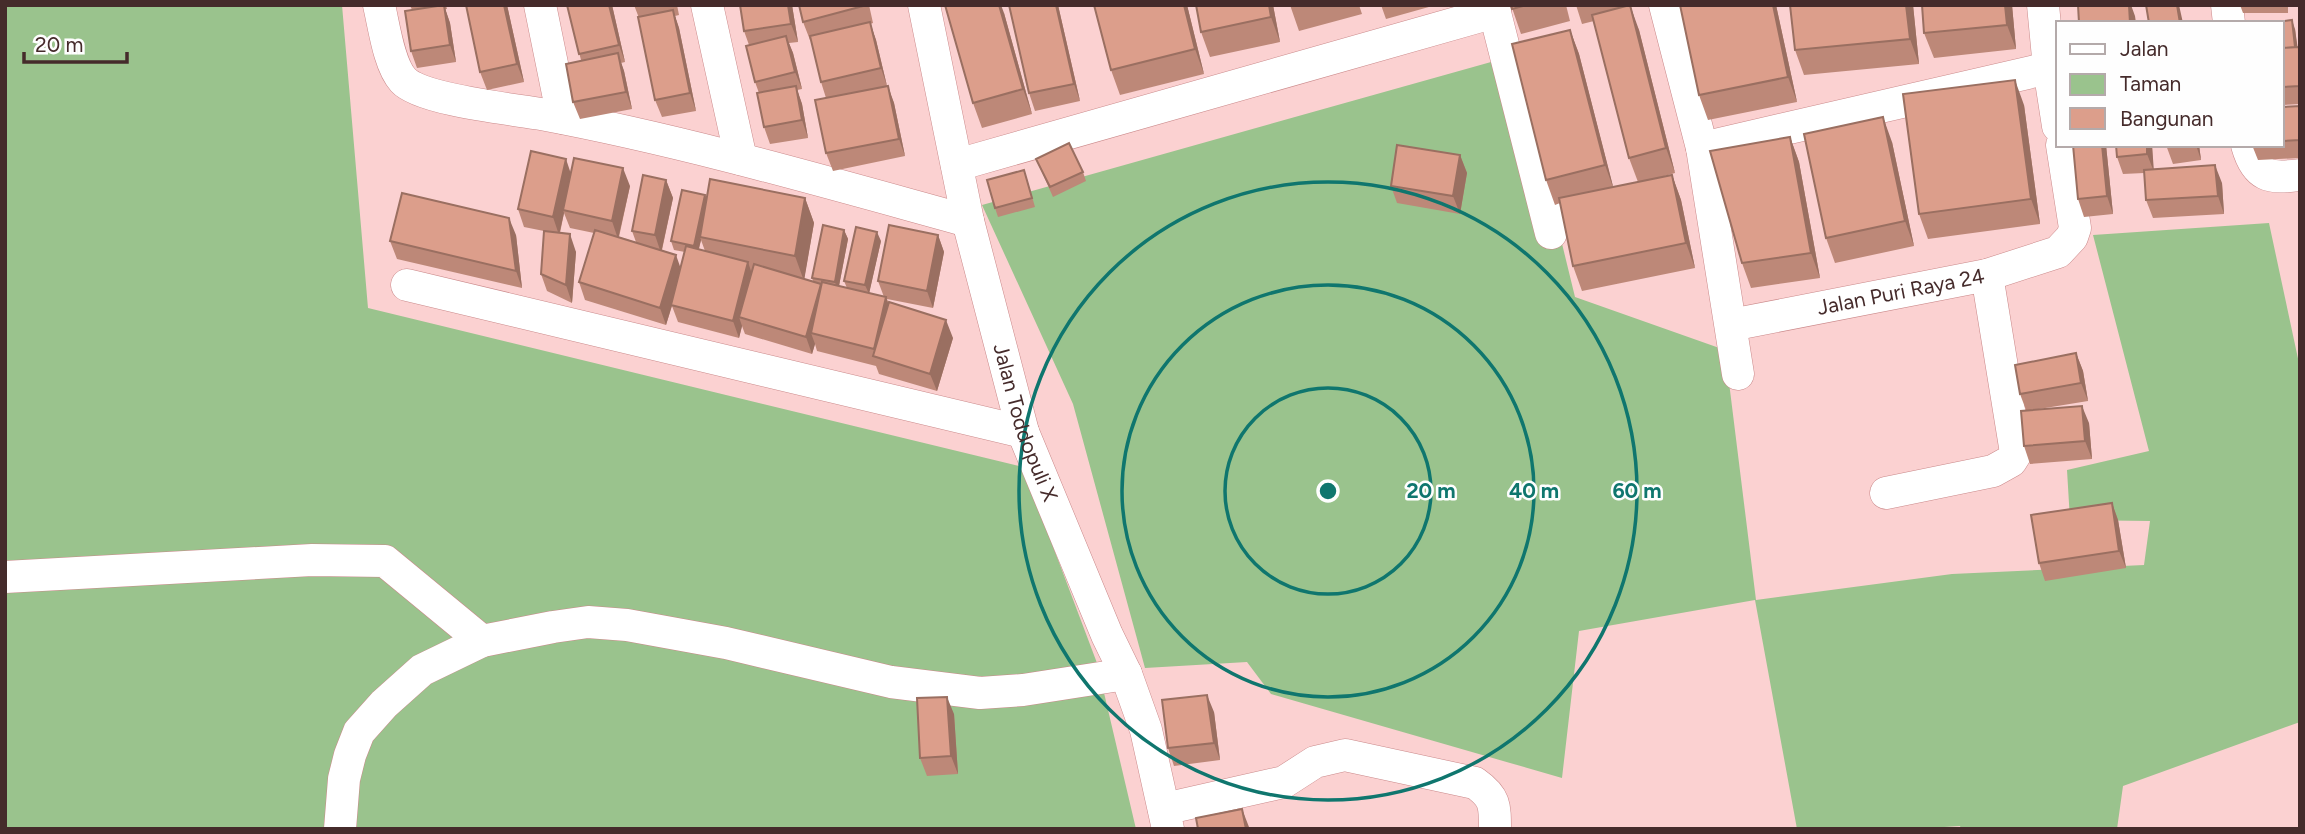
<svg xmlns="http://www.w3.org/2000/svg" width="2305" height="834" font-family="Figtree,sans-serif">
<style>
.green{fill:#9ac38d}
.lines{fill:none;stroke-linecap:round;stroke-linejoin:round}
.minor-casing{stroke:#ca898a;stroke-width:33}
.minor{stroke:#fff;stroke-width:32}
.wall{fill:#bd8878;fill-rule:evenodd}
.shaded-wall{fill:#9a6f61}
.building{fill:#dc9e8b;stroke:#9a6f61;stroke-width:2}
.ring{fill:none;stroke:#0f766e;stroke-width:3.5}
.labels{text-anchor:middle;stroke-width:5;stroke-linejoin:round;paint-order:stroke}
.street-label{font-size:21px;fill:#452b2b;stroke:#fefefe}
.centre{fill:#0f766e;stroke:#fefefe;stroke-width:3.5}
.ring-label{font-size:21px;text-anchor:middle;font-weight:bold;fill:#0f766e;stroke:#fefefe;stroke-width:5;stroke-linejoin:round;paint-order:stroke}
</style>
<rect width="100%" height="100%" fill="#fbd1d1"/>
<path class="green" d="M5,5H342L368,308L1023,467L1097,663L1136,829H5Z
M1516,55L1575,297L1725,350L1756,600L1952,574L2144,565L2150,521L2070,520L2067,470L2149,451L2093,235L2269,223L2300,368V722L2123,786L2117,829H1961L1960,826L1913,829H1797L1755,600L1579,631L1562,778L1271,694L1247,662L1145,668L1073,404L982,205Z"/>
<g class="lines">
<defs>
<g id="minor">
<path d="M379,5C384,26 389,65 403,80C421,100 512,109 541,114C685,141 826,182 968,221"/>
<path d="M540,5L563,118"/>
<path d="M707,5L741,159"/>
<path id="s1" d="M924,5L968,221L1023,432L1107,635L1126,674L1146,730L1168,829"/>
<path d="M1493,5L1551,233"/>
<path d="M1665,5L1702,148L1738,374"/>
<path d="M2043,5L2049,68L2058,126"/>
<path d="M2227,5L2229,23"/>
<path d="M2247,145C2256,177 2269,179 2300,175"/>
<path d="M1702,148L2049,68"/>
<path d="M957,165L1495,12"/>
<path d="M407,285L1023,432"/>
<path id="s2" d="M1731,325L1987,275L2058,252L2072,237L2075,228L2062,145"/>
<path d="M1886,493L1993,471L2011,461L2016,453L1987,275"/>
<path d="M5,577L312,560L385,561L482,641"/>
<path d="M1164,809L1284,782L1315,762L1345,755L1475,783C1495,797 1495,805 1495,829"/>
<path d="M340,829L344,779L350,755L359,732L384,704L422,670L482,641L553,627L588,622L627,625L726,643L891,682L980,693L1023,690L1126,674"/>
</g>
</defs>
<use href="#minor" class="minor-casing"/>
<use href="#minor" class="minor"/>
</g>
<path class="wall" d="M410,5H446L447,9H445L450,23L456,62L417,68L411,51L412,10Z
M466,5H507L524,82L487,90L480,72Z
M567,5H612L625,62L621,63L624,71L632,109L580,119L573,102L581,60Z
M634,5H677L679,15L675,16L679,28L696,111L662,117L655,100L639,18Z
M740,5H792L798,42L789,43L793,53L802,89L797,90L802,104L808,138L770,144L764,127L759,93L755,82L749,45L744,31Z
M869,5L873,23L870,24L876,40L887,86L894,103L905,156L833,171L826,153V98L821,82L811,40H810L803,22Z
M1058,5L1080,101L1035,111L1029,93Z
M1094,5H1187L1204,74L1120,95L1111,70Z
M1273,5L1280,42L1210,57L1201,32Z
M1290,5H1359L1362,14L1299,31Z
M1381,5H1436L1386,19Z
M1511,5H1566L1570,21L1521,34Z
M1576,5H1626L1639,30L1675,173L1650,180L1672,175L1681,200L1695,268L1582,291L1573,266L1560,203L1555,205L1546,180L1570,30L1579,54L1613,187L1638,182L1629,158L1594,21L1582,24Z
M1776,5L1797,102L1708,120L1699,95Z
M1913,5L1919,64L1804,75L1795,50Z
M1922,5H2012L2016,49L1934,58L1924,33Z
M2240,5H2288V13H2243Z
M1004,13L1032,114L982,128L973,103Z
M2282,23L2295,29L2297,47L2300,49V104L2282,105Z
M2024,105L2040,224L1928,239L1919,214Z
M2300,106V158L2258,160L2252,145H2282V107Z
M1790,137L1799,162L1820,278L1751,288L1742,263Z
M1892,142L1914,246L1835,263L1826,238Z
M2106,145L2113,214L2084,217L2078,199Z
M2152,145L2153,169L2222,183L2224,214L2153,218L2146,200L2144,173L2123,174L2117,157Z
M2166,145H2199L2201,160L2173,164Z
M1460,155L1467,173L1460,214L1397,203L1391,186Z
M1036,159L1083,172L1086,181L1053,197Z
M571,173L630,186L619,237L636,242L632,231L666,180L673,198L662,250L681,268L685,252L674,250L671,241L705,195L707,199L805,198L814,223L804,279L813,281L812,278L844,230L848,239L839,286L847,288L844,281L881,241L869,293L884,297L878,281L938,235L944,252L933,308L887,299L889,304L953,338L937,391L879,374L876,366L817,351L815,344L812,354L745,334L742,326L739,338L678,322L672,306L666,325L585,300L579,282L594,233L570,228L564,213L560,233L576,252L572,303L547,291L541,274L544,231L524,227L518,209ZM701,240L705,251L699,249Z
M1027,179L1035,207L998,217L995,208Z
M516,235L522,288L397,259L390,241Z
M2076,353L2083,371L2088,401L2039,409L2089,423L2092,459L2030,464L2024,446L2026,410L2020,394Z
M2112,503L2118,520L2126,568L2045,581L2039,563Z
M1214,712L1220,760L1174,766L1168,748Z
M954,714L958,774L927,776L920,758Z"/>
<path class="shaded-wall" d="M444,5L450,23L456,62L450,45Z
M504,5H507L524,82L517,64Z
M609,5H612L625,62L619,45Z
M788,5H792L798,42L791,24Z
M999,5H1001L1004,13L1032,114L1023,89Z
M1056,5H1058L1080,101L1074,84Z
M1184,5H1187L1204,74L1195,49Z
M1269,5H1273L1280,42L1271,17Z
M1630,5L1639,30L1675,173L1666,148Z
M1773,5H1776L1797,102L1788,77Z
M1906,5H1913L1919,64L1910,39Z
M2005,5H2012L2016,49L2007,25Z
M2129,5H2131L2135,16L2136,23H2130Z
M2177,5H2179L2183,23H2180Z
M673,10L679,28L696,111L690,93Z
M2292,20L2295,29L2299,57L2295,48Z
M870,22L876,40L887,86L881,68Z
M1570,30L1579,54L1614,190L1605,165Z
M786,36L793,53L802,89L795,72Z
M618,53L624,71L632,109L626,92Z
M2015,80L2024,105L2040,224L2031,199Z
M796,86L802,104L808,138L802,120Z
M888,86L894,103L905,156L899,139Z
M1883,117L1892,142L1914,246L1905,221Z
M1790,137L1799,162L1820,278L1811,253Z
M2102,145H2106L2113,214L2107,196Z
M2147,145H2152L2154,172L2147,154Z
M2196,145H2199L2201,160Z
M1460,155L1467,173L1460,214L1453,196Z
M566,159L572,177L563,210L564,213L559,235L553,217Z
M2215,165L2222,183L2224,214L2218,196Z
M623,168L630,186L618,239L612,221Z
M1672,175L1681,200L1695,268L1686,243Z
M666,180L673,198L661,253L655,235Z
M705,195L708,204L700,237L701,240L697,255L694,246Z
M805,198L814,223L804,281L795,256Z
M509,218L516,235L522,288L516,271Z
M844,230L848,239L838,291L835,282Z
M877,232L881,241L869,294L865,285Z
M570,234L576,252L572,303L566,285Z
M938,235L944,252L933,308L927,291Z
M676,255L682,272L666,325L660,308Z
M748,262L754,280L739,317L742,326L739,338L733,321Z
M821,284L827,301L811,333L815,344L812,354L806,337Z
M886,297L892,315L877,357L874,349Z
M946,320L953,338L937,391L930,374Z
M2076,353L2083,371L2088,401L2081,383Z
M2082,406L2089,423L2092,459L2085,441Z
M2112,503L2118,520L2126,568L2119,551Z
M1207,695L1214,712L1220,760L1214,743Z
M947,697L954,714L958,774L951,756Z
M1242,809L1249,827V829H1246Z"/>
<path class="building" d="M444,5L450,45L411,51L405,11Z
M466,5H504L517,64L480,72Z
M567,5H609L619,45L579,54Z
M740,5H788L791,24L744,31Z
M799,5H867L803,22Z
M945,5H999L1023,89L973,103Z
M1009,5H1056L1074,84L1029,93Z
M1094,5H1184L1195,49L1111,70Z
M1196,5H1269L1271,17L1201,32Z
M1511,5H1527L1512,9Z
M1630,5L1666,148L1629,158L1592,15Z
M1680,5H1773L1788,77L1699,95Z
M1790,5H1906L1910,39L1795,50Z
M1922,5H2005L2007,25L1924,33Z
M2078,5H2129L2130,23H2079Z
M2146,5H2177L2180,23H2149Z
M673,10L690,93L655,100L638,17Z
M2292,20L2295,47L2282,48V23H2270Z
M870,22L881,68L821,82L810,36Z
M1570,30L1605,165L1546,180L1512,44Z
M786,36L795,72L755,82L746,46Z
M2299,47L2300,86L2282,87V48Z
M618,53L626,92L573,102L566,64Z
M2015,80L2031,199L1919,214L1903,94Z
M796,86L802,120L764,127L757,93Z
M888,86L899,139L826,153L815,100Z
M2300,106V140L2282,141V107Z
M1883,117L1905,221L1826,238L1804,134Z
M1790,137L1811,253L1742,263L1710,151Z
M1069,143L1083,172L1050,187L1036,159Z
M1397,145L1460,155L1453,196L1391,186Z
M2073,145H2102L2107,196L2078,199Z
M2116,145H2147V154L2117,157Z
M531,151L566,159L553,217L518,209Z
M574,158L623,168L612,221L563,210Z
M2215,165L2218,196L2146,200L2144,170Z
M1024,170L1032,198L995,208L987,180Z
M643,175L666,180L655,235L632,231Z
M1672,175L1686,243L1573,266L1559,198Z
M710,179L805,198L795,256L700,237Z
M682,190L705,195L694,246L671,241Z
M402,193L509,218L516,271L390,241Z
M823,225L844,230L835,282L812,278Z
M889,225L938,235L927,291L878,281Z
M856,227L877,232L865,285L844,281Z
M595,230L676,255L660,308L579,282Z
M544,231L570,234L566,285L541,274Z
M686,246L748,262L733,321L671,305Z
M754,264L821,284L806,337L739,317Z
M822,282L886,297L874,349L811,333Z
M889,302L946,320L930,374L873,356Z
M2076,353L2081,383L2020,394L2015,365Z
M2082,406L2085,441L2024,446L2021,411Z
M2112,503L2119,551L2039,563L2031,515Z
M1207,695L1214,743L1168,748L1162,700Z
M947,697L951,756L920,758L917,698Z
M1242,809L1246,829H1198L1196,818Z"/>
<g class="ring">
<circle cx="1328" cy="491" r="103"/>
<circle cx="1328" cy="491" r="206"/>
<circle cx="1328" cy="491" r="309"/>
</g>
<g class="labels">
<g class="street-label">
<text dy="7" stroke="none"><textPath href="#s2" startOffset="173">Jalan Puri Raya 24</textPath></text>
<text dy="7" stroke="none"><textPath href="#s1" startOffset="430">Jalan Toddopuli X</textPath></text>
</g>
</g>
<circle cx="1328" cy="491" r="10" class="centre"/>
<g class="ring-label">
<text x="1431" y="498">20 m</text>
<text x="1534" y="498">40 m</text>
<text x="1637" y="498">60 m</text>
</g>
<rect width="2305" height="834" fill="none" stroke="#452b2b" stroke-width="14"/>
<rect x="2056" y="21" width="228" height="126" fill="#fefefe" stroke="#b4aaaa" stroke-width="2"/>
<rect x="2070" y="44" width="35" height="10" fill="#ffffff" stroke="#b4aaaa" stroke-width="2"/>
<text x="2120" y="56" font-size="21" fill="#452b2b">Jalan</text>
<rect x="2070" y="74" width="35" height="21" fill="#9ac38d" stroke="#b4aaaa" stroke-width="2"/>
<text x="2120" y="91" font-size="21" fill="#452b2b">Taman</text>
<rect x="2070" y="108" width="35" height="21" fill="#dc9e8b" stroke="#b4aaaa" stroke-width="2"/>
<text x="2120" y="126" font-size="21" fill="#452b2b">Bangunan</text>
<path d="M24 52v10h103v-10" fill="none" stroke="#452b2b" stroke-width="3.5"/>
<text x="35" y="52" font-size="21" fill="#452b2b" stroke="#fefefe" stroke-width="5" paint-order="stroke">20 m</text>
</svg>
